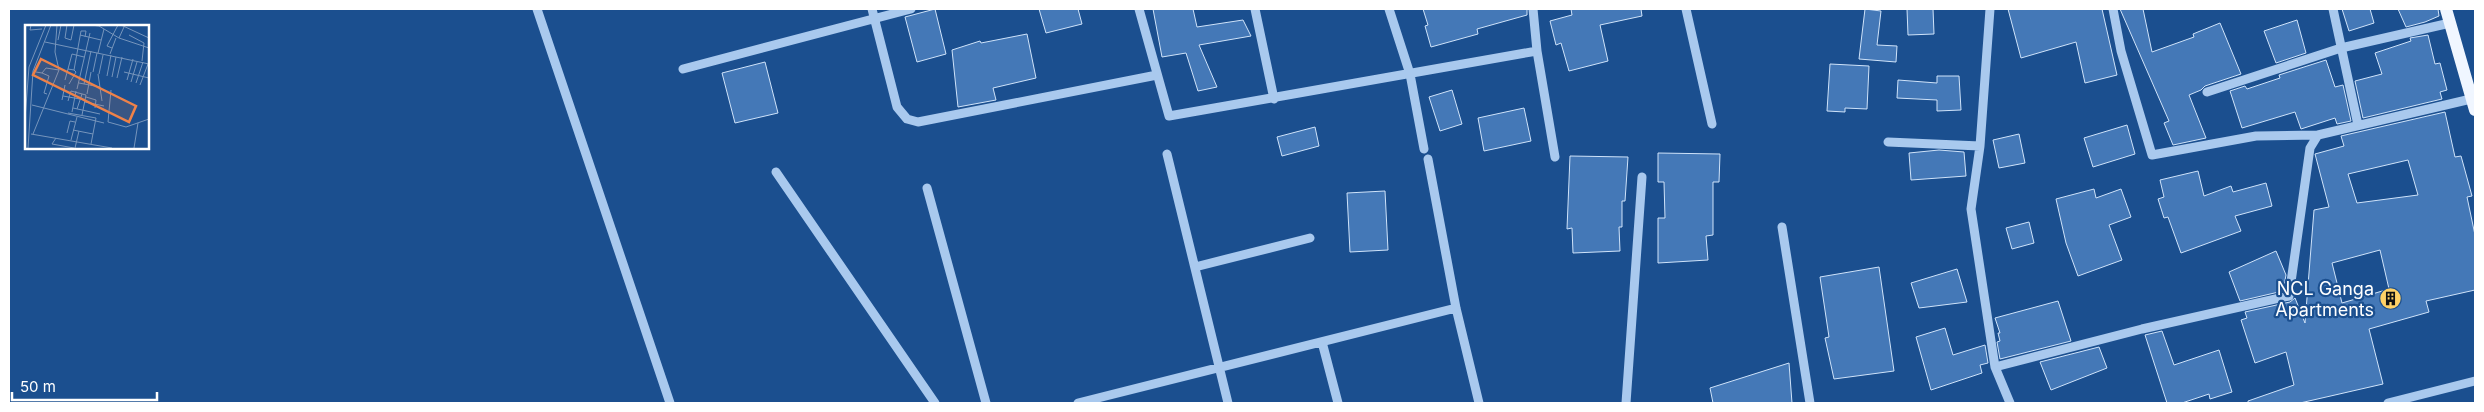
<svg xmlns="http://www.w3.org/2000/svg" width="2484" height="412" font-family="Inter,sans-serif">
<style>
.building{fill:#4478b7;stroke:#cfe3fa;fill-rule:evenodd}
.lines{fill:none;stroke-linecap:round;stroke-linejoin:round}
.minor{stroke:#a9c9ee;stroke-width:9}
.major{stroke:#f0f6ff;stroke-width:12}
.labels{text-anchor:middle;stroke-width:4.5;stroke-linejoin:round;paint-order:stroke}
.poi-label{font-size:18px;fill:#fff;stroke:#1b4f8f;text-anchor:end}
.inset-road{fill:none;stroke:#7695bc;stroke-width:1}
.view{fill:#ee8249;fill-opacity:0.15;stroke:#ee8249;stroke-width:2.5}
.inset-edge{fill:none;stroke:#fff;stroke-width:2.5}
</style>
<rect width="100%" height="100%" fill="#1b4f8f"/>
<path class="building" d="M935,9L946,54L917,62L905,17Z
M1039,9H1078L1082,24L1046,33Z
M1153,9H1193L1197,27L1243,20L1251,36L1199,45L1217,87L1198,91L1186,53L1162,57Z
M1423,9H1527V15L1477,29L1478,34L1431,47L1425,26L1428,25Z
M1571,9H1641L1642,16L1600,25L1608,61L1569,71L1561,43L1556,45L1550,21L1572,15Z
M1865,9L1881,11L1877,45L1897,46L1896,62L1859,59Z
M1907,9H1933L1934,34L1908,35Z
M2008,9H2102L2117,75L2085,83L2076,42L2021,58Z
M2120,9H2143L2152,52L2194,37L2193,34L2220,23L2241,74L2205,86L2201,90L2189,95L2206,138L2173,145L2164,123L2169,121Z
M2342,9H2370L2374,23L2349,31Z
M2398,9H2438L2439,16L2425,22L2406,27Z
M2297,20L2306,53L2276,63L2264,31Z
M1027,34L1036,78L993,88L996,100L958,107L952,50L980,41L981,43Z
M2428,35L2435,64L2440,63L2447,90L2440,92L2442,99L2363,118L2355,81L2382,74L2375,53L2411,41L2410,38Z
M2326,60L2335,87L2343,85L2351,121L2337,124L2335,118L2301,129L2295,112L2242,128L2230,91L2245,86L2247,89L2280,78L2279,75Z
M765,62L778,113L735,123L722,73Z
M1830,64L1869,66L1867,109L1845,108V112L1827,111Z
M1937,76H1959L1961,110L1937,111V100L1897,98L1898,80L1937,83Z
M1452,90L1462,124L1440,131L1429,97Z
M1524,108L1531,141L1484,151L1478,118Z
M2445,112L2455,157L2461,156L2472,196L2467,197L2475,235V290L2426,301L2429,312L2369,329L2383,384L2300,403H2248V401L2294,385L2286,352L2255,363L2241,320L2247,318L2245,312L2290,302L2295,298L2305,323L2314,210L2329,207L2315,154L2344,146L2341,136ZM2408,160L2418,195L2357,203L2348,174ZM2380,250L2389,289L2342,303L2332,263Z
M2127,125L2135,154L2093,167L2084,138Z
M1315,127L1319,146L1282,156L1277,137Z
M2019,134L2025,163L1999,168L1993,140Z
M1939,150L1964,152L1966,176L1911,180L1909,153Z
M1658,153L1720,154L1719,182H1713V235L1706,236L1708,260L1658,263V218H1665L1664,182H1658Z
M1570,156L1628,157L1625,201H1622V227H1619L1620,251L1573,253L1572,228L1567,229Z
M2198,171L2204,196L2231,186L2233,192L2266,183L2272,206L2235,216L2241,231L2181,253L2168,217L2164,218L2158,199L2164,197L2160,180Z
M2094,189L2096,198L2121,189L2131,217L2109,225L2122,260L2078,276L2066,243L2056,199Z
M1385,191L1388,250L1350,252L1347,193Z
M2029,222L2034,243L2012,249L2006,228Z
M2276,251L2286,275L2283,291L2240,301L2229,272Z
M1879,267L1894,371L1834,379L1825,338L1829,337L1820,277Z
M1957,269L1967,302L1919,308L1911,283Z
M2058,301L2071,341L2000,359L1997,342L2000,341L1998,333H2000L1995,318Z
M1945,328L1953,355L1985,345L1988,363L1980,365L1982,373L1931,390L1916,337Z
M2162,331L2174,365L2219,350L2232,392L2210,399L2209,394L2182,403H2167L2145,335Z
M2099,347L2107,368L2051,390L2040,362Z
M1789,363L1792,403H1713L1710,388Z"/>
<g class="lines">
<path class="minor" d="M537,9L670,403
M872,9L897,107L907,119L918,122L1157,75
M1139,9L1169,116L1537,51L1533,9
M1255,9L1274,99
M1389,9L1410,74L1424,149
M1686,9L1712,124
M1990,9L1980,146L1971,209L1995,367L2010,403
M2113,9L2121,51L2152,155L2256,136L2318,135
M2333,9L2358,125
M1537,51L1555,157
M683,69L911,9
M2207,92L2341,48L2450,23
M1888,142L1980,146
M1167,154L1228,403
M1428,159L1456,308L1479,403
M776,172L935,403
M927,188L986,403
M1782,227L1810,403
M1195,267L1310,238
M1322,342L1338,403
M1995,367L2142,329L2289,296L2310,148L2318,135L2471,99
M1078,403L1456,308
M1626,403L1642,177
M2388,403L2475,381"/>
<path class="major" d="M2446,9L2475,110"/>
</g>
<defs>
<symbol id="building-disc" viewBox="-11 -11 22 22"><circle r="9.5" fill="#ffd166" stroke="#1b4f8f"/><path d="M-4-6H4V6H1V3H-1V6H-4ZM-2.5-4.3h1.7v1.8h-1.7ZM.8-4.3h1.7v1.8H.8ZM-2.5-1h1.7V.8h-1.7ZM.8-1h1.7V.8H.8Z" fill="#111"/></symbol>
</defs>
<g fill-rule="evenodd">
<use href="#building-disc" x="2378" y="286" width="25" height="25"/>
</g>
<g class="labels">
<g class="poi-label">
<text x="2374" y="295">NCL Ganga<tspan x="2374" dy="21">Apartments</tspan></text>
</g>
</g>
<g transform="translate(25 25)">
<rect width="124" height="124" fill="#1b4f8f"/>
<path class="inset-road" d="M6,0L5,5L17,4M42,0L40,13L46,15L49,0M66,0L74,1L94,13M96,0L124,13M99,2L94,13L124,23M55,10L76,15M104,10L119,18L117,36M33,15L36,0M20,17L124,39M87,23L82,21L93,0M73,28L79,4M85,29L91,13M43,44L47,29L59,32M11,47L17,48L21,43L34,45M68,47L72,28M99,47L124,53M17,48L24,51L19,68L22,69M73,49L77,76M74,49L78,30M82,51L86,30M87,52L91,32M92,53L97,32M40,55L43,44L49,45M102,55L108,34M106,57L112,37M54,58L75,62M111,58L118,37M44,59L51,47L49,45L56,6H61L60,12M59,59L66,26M115,60L123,39M52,64L65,8M86,65L83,97L101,102L124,94M62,69L66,47M38,71L55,74M61,72L71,75L70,83M37,75L40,60M43,76L46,66L61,70L57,90M60,77L79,81M7,80L79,98M48,83L75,89M52,84L57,69M47,87L51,66M43,88L71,93L66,119M0,94L4,42L21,0M48,105L68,109M42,108L45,96L50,97M6,109L87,123M8,109L34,45L30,27L32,0M31,113L27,119L49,123M46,115L52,92M3,123L8,46L26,0M50,123L54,106M109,123L113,98"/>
<path class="view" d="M16,34L111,81L104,97L8,50Z"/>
<rect width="124" height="124" class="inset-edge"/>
</g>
<rect width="2484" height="412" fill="none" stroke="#ffffff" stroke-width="20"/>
<path d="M12 392v8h145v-8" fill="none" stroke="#ffffff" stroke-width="2.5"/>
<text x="20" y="392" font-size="15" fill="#ffffff" stroke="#1b4f8f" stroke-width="4" paint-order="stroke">50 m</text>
</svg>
